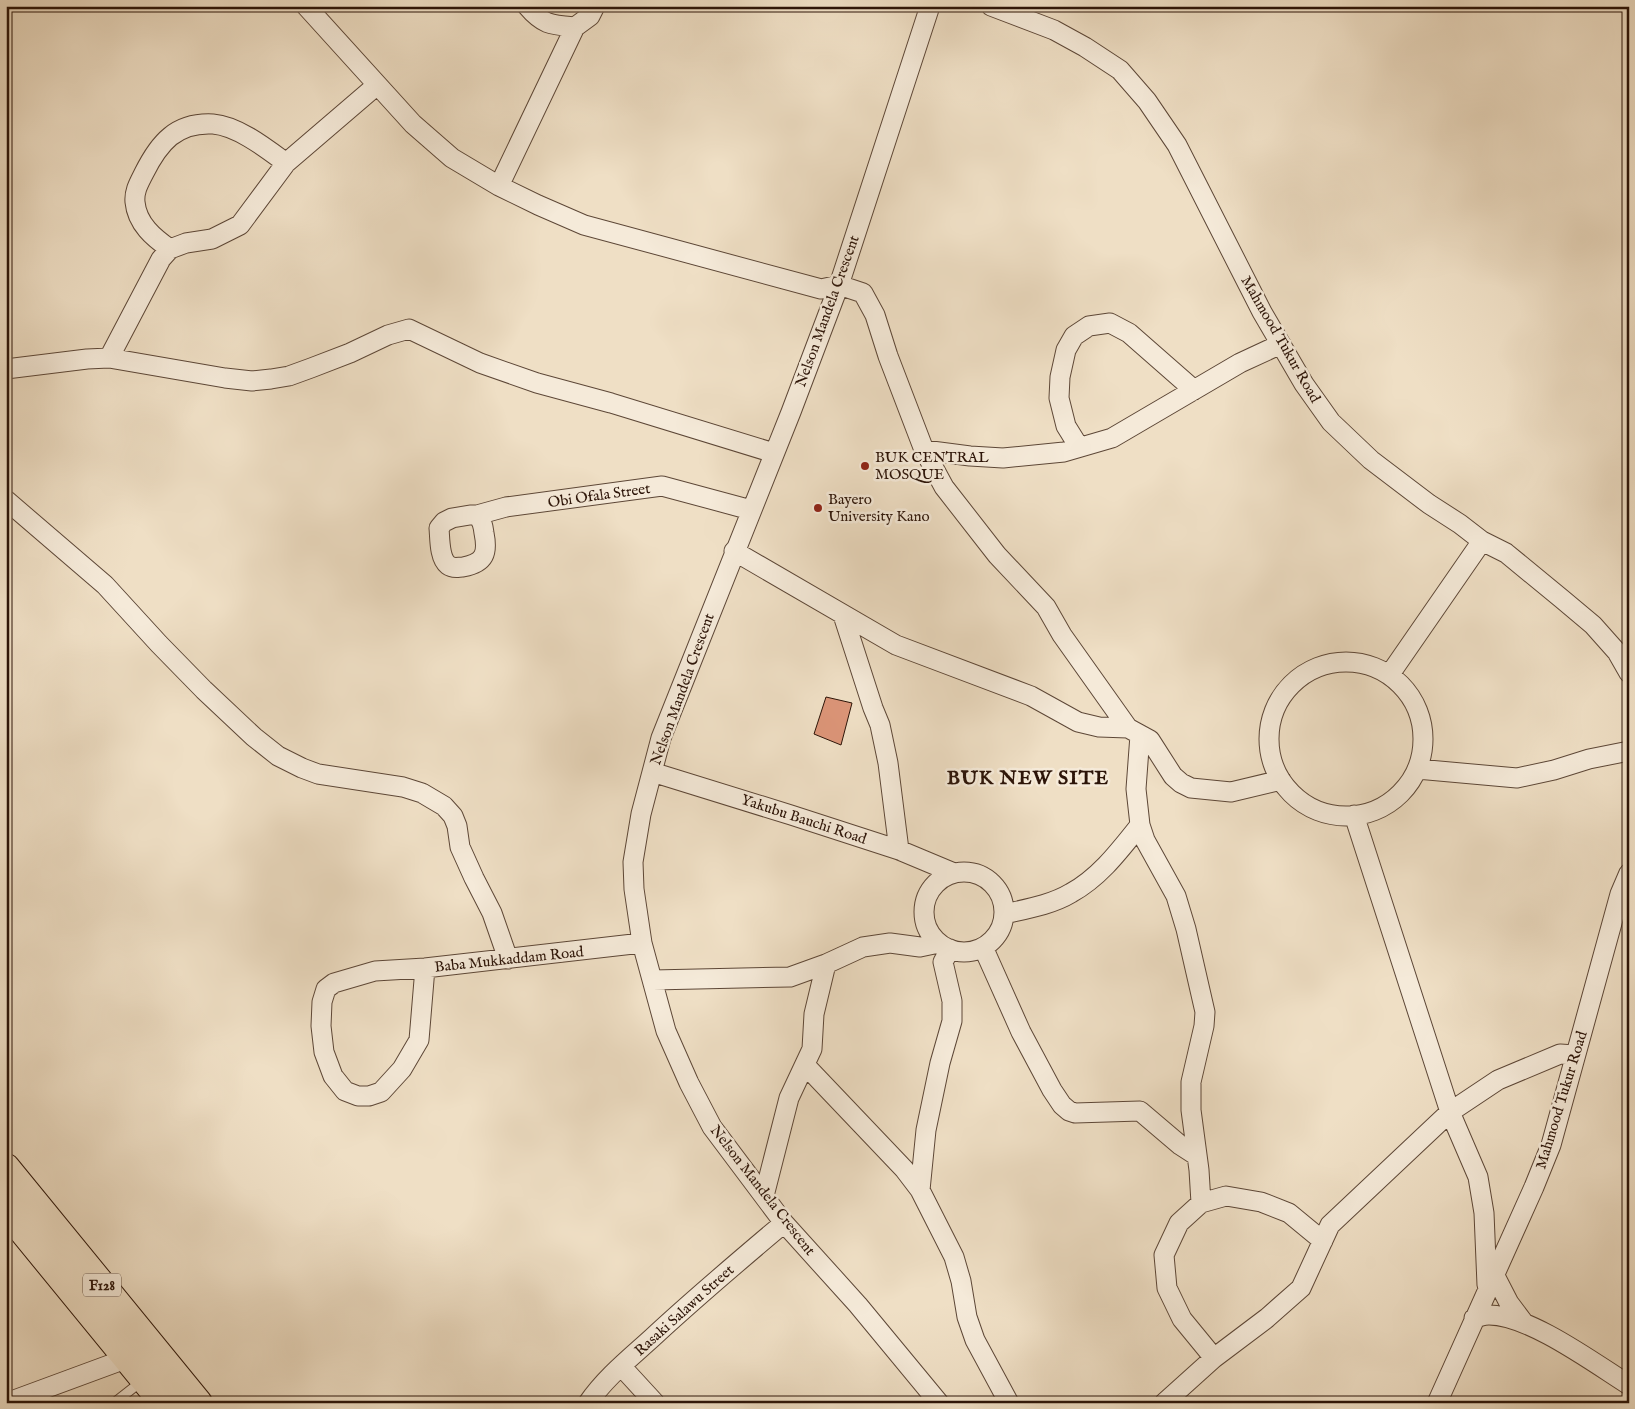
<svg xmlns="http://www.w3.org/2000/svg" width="1635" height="1409" font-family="'IM FELL English',serif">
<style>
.building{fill:#dc9578;stroke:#2c1408}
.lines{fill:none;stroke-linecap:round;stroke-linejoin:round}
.lane-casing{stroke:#5d4737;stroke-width:11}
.street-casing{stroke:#5d4737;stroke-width:21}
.primary-casing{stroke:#2c1408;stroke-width:30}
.lane{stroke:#f5ead9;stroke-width:9}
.street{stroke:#f5ead9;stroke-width:19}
.primary{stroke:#efdfc5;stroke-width:28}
.poi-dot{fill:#8f2418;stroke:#f5ead9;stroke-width:2}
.labels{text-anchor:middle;stroke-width:5;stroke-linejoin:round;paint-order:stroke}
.shield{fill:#f5ead9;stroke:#685447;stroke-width:1}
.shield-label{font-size:14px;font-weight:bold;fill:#2c1408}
.street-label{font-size:15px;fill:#2c1408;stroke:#f5ead9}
.poi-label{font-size:15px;fill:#2c1408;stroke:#f5ead9;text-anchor:start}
.district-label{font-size:20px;font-weight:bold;letter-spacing:1px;fill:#2c1408;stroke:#f5ead9}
</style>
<rect width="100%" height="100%" fill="#efdfc5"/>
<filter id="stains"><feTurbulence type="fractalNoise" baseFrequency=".004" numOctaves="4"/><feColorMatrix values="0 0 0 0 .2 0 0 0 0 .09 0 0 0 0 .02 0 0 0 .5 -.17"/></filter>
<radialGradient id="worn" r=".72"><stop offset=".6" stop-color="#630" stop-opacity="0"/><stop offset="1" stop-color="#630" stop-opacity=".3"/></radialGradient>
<path class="building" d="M826,697L852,703L841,745L814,734Z"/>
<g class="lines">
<defs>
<path id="lane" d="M114,1403L142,1381"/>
<path id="street" d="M306,6L413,124L452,158L499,186L538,205L584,225L821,289L839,285L863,293L875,315L888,356L924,450L944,487L997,555L1046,607L1062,635L1128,728L1150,740L1173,776L1181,783L1191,788L1231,792L1281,780
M527,6C543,25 551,25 575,27
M930,6L839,285L791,412L661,738L641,814L633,862L634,889L642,943L666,1031L689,1083L712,1127L784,1223L858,1305L939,1403
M991,6L1054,30L1085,47L1120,70L1147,101L1177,145L1262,312L1304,384L1331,422L1371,460L1429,504L1460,524L1482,541L1506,553L1562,599L1593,625L1617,652L1629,673
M499,186L575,27L590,16L595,6
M170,249C154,238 137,224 135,202C134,191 139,183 144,173C159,143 176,122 213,124C238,126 267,149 286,163
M109,358L161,259L170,249L186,243L212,239L240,225L286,163L377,85
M6,369L87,359L109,358L225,378L252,381L271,379L289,376L311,368L350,353L388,335L409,329L480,363L537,383L611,403L774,453
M1079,447L1066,426L1059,398L1060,377L1066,350L1074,336L1089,326L1110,323L1129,333L1194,390
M924,450L970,456L1003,458L1064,452L1112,438L1240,363L1281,344
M6,500L105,585L159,644L204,690L254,737L278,756L302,768L318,774L403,787L422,793L444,806L453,816L457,826L460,847L474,878L492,913L508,959
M477,515C482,521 483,525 484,533C488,553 485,563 463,567C458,567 453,569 448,565C439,558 440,538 439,528L444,522L452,518L470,515H477L506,507L662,486L751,510
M734,551L896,645L1031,696L1078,722L1099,727L1128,728
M843,615L873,708L880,725L888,763L899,850
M1269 739a77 77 0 1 1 154 0a77 77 0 1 1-154 0Z
M1390,674L1482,541
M1140,735L1136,789L1140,825L1145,840L1176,896L1186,929L1205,1012L1204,1026L1191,1082V1110L1199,1170L1201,1203
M1417,769L1517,778L1554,770L1589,759L1629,751
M652,772L791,815L899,850L954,873
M1354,815L1450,1112L1478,1177L1484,1213L1487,1285
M924 912a40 40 0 1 1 80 0a40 40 0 1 1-80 0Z
M1004,914C1026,909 1051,905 1071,893C1100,877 1120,850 1140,825
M983,947L1021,1032L1052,1090L1062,1105L1069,1111L1075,1113L1140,1111L1180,1145L1197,1156
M425,968L419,1040L402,1069L381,1092L369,1096H358L345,1091L333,1076L324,1052L321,1026L322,1002L326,989L334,983L375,971L425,968L642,943
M653,980L790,977L826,964L863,947L890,943L920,947L939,943
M805,1065L904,1169L920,1190L954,1257L961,1281L967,1317L975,1340L1009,1403
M920,1190L926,1130L940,1063L952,1021V1001L943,962L950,949
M764,1196L789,1098L812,1049L814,1014L826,964
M1494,1274L1509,1303L1524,1323
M1474,1318C1479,1317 1484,1315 1489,1315C1529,1315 1594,1363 1629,1385
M1214,1358L1182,1319L1167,1288L1164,1255L1179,1223L1201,1203L1226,1196L1261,1202L1289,1213L1323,1241
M621,1366L655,1403
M6,1403L128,1358
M588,1403C605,1378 630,1358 652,1338C695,1298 740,1260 784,1223
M1164,1403L1214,1358L1267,1318L1301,1288L1330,1225L1450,1112L1498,1080L1560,1054L1575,1055
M1437,1403L1534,1187L1551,1145L1620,894L1629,873"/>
<path id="primary" d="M6,1168L198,1403
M6,1210L164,1403"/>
</defs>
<use href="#lane" class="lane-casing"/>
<use href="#street" class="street-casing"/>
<use href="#primary" class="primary-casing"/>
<use href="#lane" class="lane"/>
<use href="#street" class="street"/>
<use href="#primary" class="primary"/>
</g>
<g class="poi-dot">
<circle cx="865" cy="466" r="5"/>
<circle cx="818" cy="508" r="5"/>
</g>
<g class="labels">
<rect class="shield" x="83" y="1273.5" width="38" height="23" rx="4"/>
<g class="shield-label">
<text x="102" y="1290">F128</text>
</g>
<g class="street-label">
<text transform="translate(827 311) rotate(-70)" y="5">Nelson Mandela Crescent</text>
<text transform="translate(1281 339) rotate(60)" y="5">Mahmood Tukur Road</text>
<text transform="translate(599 495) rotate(-8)" y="5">Obi Ofala Street</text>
<text transform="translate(682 689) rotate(-70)" y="5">Nelson Mandela Crescent</text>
<text transform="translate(804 819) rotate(18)" y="5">Yakubu Bauchi Road</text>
<text transform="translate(509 959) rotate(-6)" y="5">Baba Mukkaddam Road</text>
<text transform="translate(1561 1100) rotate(-73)" y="5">Mahmood Tukur Road</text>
<text transform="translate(763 1190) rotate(52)" y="5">Nelson Mandela Crescent</text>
<text transform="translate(684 1310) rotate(-42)" y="5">Rasaki Salawu Street</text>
</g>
<g class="poi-label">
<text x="875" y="462">BUK CENTRAL<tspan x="875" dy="17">MOSQUE</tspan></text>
<text x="828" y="504">Bayero<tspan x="828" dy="17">University Kano</tspan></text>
</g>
<g class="district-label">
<text x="1028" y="784">BUK NEW SITE</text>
</g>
</g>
<rect width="1635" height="1409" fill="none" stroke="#efdfc5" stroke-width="25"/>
<rect x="8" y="8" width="1620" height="1394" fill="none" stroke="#2c1408" stroke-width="2.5"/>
<rect x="12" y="12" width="1610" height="1384" fill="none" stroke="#2c1408"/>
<rect width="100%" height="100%" filter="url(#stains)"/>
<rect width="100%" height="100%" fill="url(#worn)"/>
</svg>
